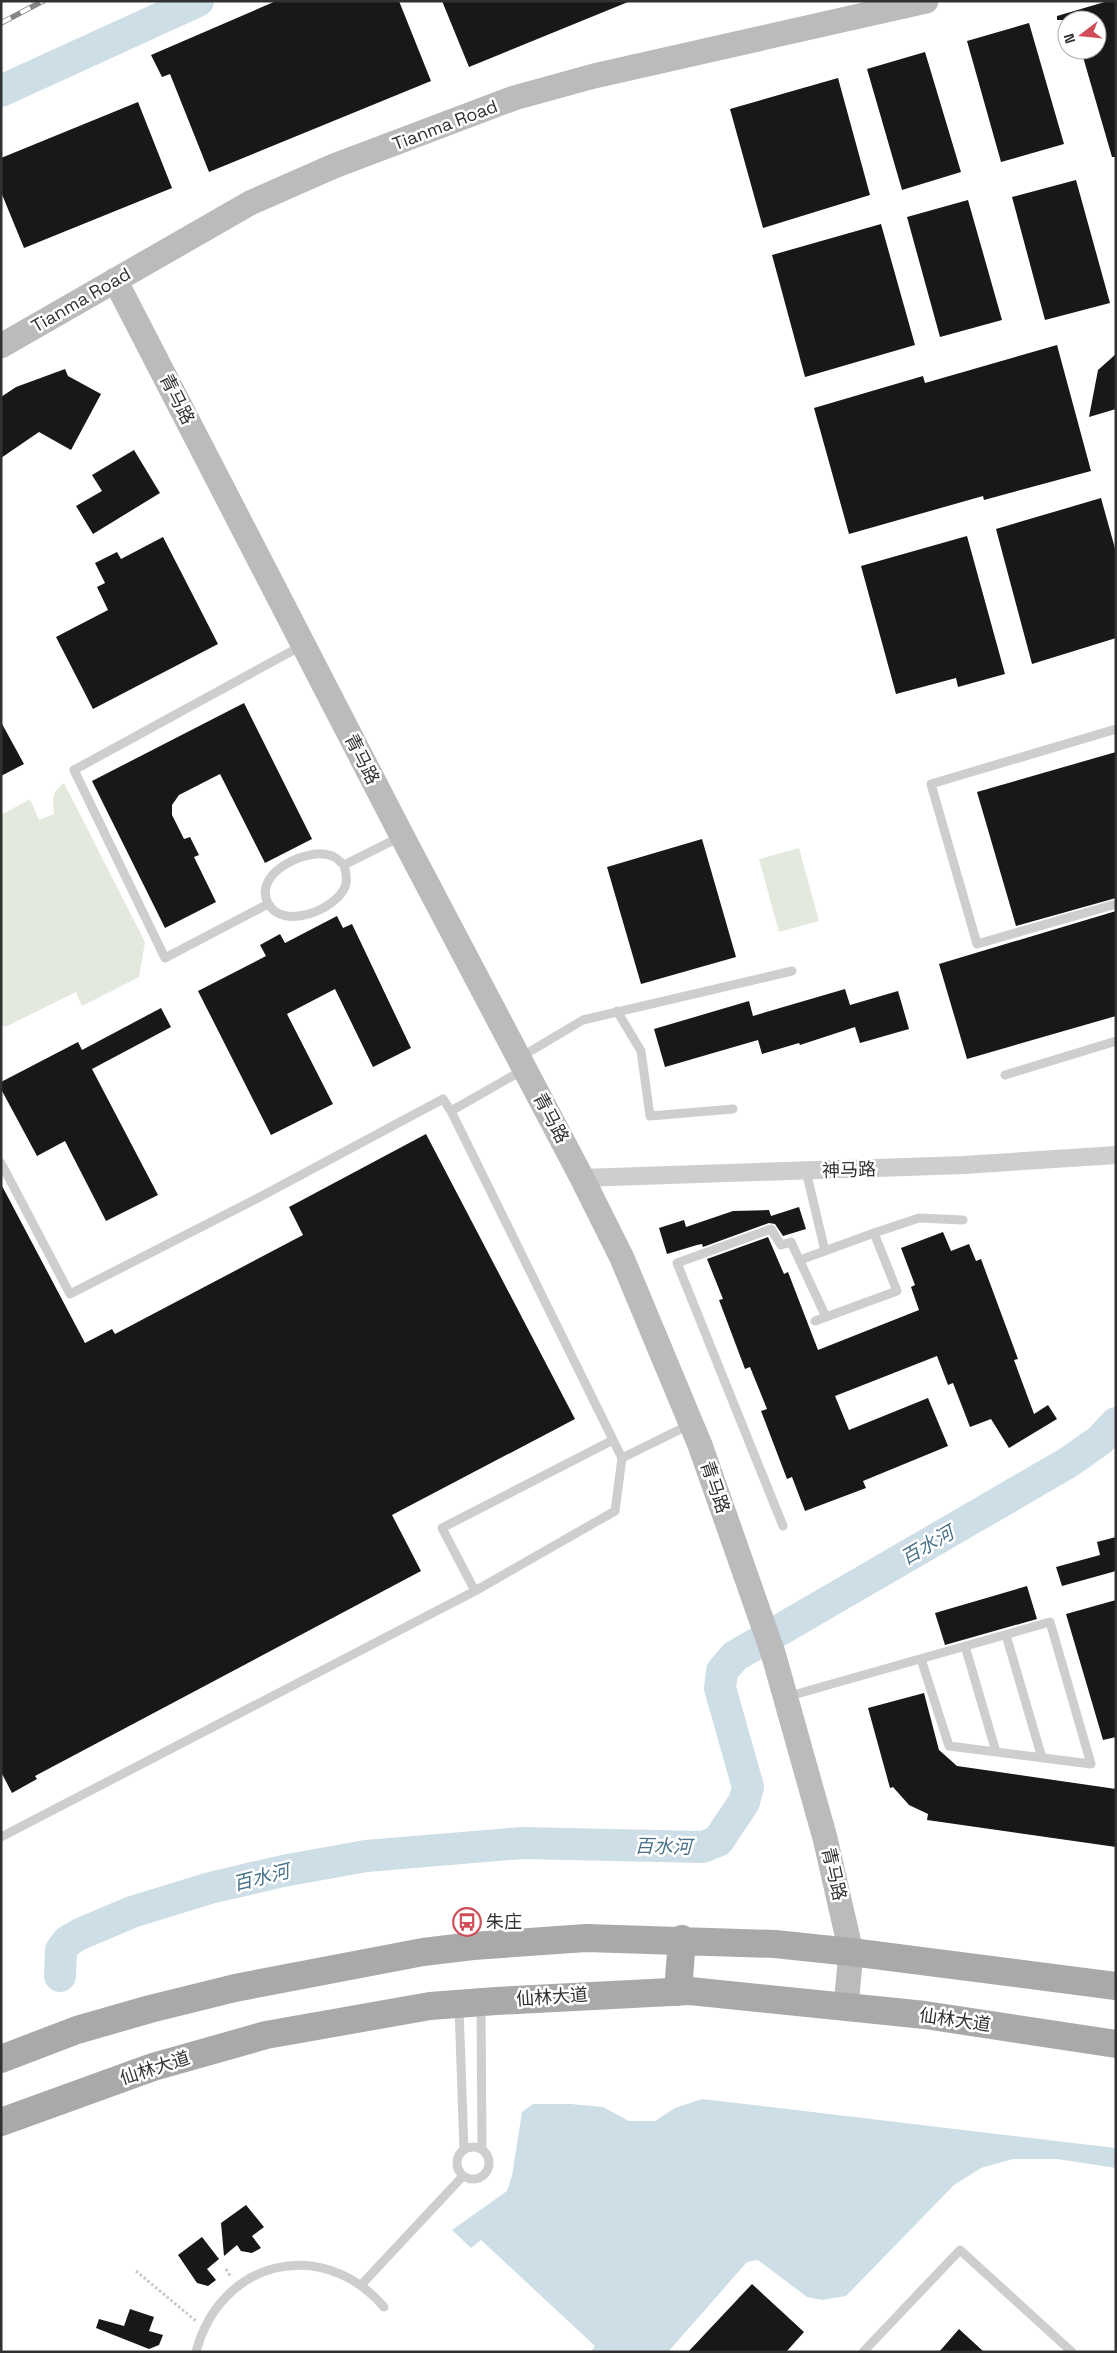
<svg xmlns="http://www.w3.org/2000/svg" width="1117" height="2353" font-family="'Space Grotesk','Noto Sans SC',sans-serif">
<style>
.green{fill:#e4e9de}
.water{fill:#cddee7}
.lines{fill:none;stroke-linecap:round;stroke-linejoin:round}
.river{stroke:#cddee7;stroke-width:32}
.building{fill:#181818}
.path{stroke:#c8c8c8;stroke-width:3;stroke-dasharray:2.5 2.5;stroke-linecap:butt}
.lane{stroke:#cecece;stroke-width:9}
.street{stroke:#cecece;stroke-width:18}
.secondary{stroke:#bbb;stroke-width:25}
.primary{stroke:#a9a9a9;stroke-width:28}
.rail-casing{stroke:#868686;stroke-width:5.5}
.rail{stroke:#fff;stroke-width:4;stroke-dasharray:11;stroke-linecap:butt}
.labels{text-anchor:middle;stroke-width:5;stroke-linejoin:round;paint-order:stroke}
.street-label{font-size:18px;fill:#313131;stroke:#fff}
.poi-label{font-size:18px;fill:#313131;stroke:#fff;text-anchor:start}
.water-label{font-size:19px;font-style:italic;fill:#49728a;stroke:#fff}
</style>
<rect width="100%" height="100%" fill="#fff"/>
<path class="green" d="M64,783L145,942L139,977L82,1006L76,992L5,1027L1,1024V815L30,799L39,820L54,814C53,797 50,795 64,783Z
M799,848L819,921L779,932L759,859Z"/>
<path class="water" d="M702,2099L1116,2148V2168L1057,2159H1013L981,2168L954,2185L846,2296L822,2300L807,2297L758,2260L747,2262L668,2352H590L595,2346L481,2240L471,2248L452,2230L507,2191L512,2176L522,2112L533,2104H571L603,2107L629,2121H655L675,2108Z"/>
<g class="lines">
<path class="river" d="M1,91L198,1
M60,1976L61,1950L68,1941L80,1934L132,1912L210,1888L283,1871L366,1856L522,1843L703,1847L718,1841L744,1802L748,1787L720,1688L722,1671L735,1656L1069,1462L1100,1440L1116,1423"/>
</g>
<path class="building" d="M276,1H399L431,81L209,172L170,74L162,77L151,55Z
M442,1H627L628,2L469,67Z
M1108,1H1116V157H1112L1081,50H1097V20H1057V16Z
M1029,23L1064,144L1001,162L967,41Z
M925,52L961,172L902,190L867,69Z
M838,78L870,195L763,228L730,109Z
M138,102L172,188L24,248L1,192V158Z
M1076,180L1110,303L1045,320L1012,197Z
M968,200L1002,320L940,337L907,217Z
M881,224L915,345L805,377L772,255Z
M1057,345L1091,471L984,500L983,496L849,534L814,408L923,376L925,383Z
M1116,354V409L1089,417L1098,370Z
M65,369L68,376L101,394L71,450L39,432L1,458V397L16,387Z
M134,450L160,493L93,534L76,506L102,491L92,475Z
M1101,498L1116,552V638L1032,664L996,529Z
M967,536L1005,674L958,687L956,678L896,694L861,566Z
M163,537L218,644L93,709L56,637L108,610L97,587L105,583L95,563L117,552L121,559Z
M244,703L312,839L265,863L220,774L179,795L172,805V815L184,839L190,837L199,855L194,857L216,902L165,928L92,781Z
M1,722L24,764L1,776Z
M1116,752V898L1016,926L977,792Z
M702,839L736,957L641,984L607,867Z
M1116,911V1016L967,1059L939,964Z
M337,916L343,928L352,924L411,1048L373,1067L335,989L287,1014L333,1104L271,1135L198,991L266,956L260,945L280,934L285,943Z
M845,989L850,1005L898,991L909,1029L860,1043L855,1027L800,1045L799,1043L762,1054L758,1040L665,1067L654,1029L749,1001L753,1016Z
M161,1008L171,1027L92,1069L158,1195L106,1221L65,1141L37,1156L1,1089V1082L78,1042L82,1050Z
M426,1134L575,1419L392,1515L421,1571L35,1776L37,1779L12,1793L1,1772V1184L85,1343L112,1329L115,1334L303,1235L289,1207Z
M799,1207L806,1229L783,1236L775,1224L769,1223L703,1247L702,1244L697,1245L667,1254L659,1228L684,1220L686,1227L733,1211L769,1210L771,1216Z
M943,1232L951,1251L969,1244L976,1261L981,1259L1018,1359L1014,1360L1034,1414L1048,1405L1057,1419L1009,1448L991,1419L970,1427L953,1383L948,1385L937,1356L835,1396L849,1430L928,1398L948,1446L863,1481L866,1488L805,1511L792,1477L787,1479L761,1411L767,1409L750,1367L745,1369L719,1300L723,1299L707,1259L768,1237L784,1274L788,1272L818,1350L919,1310L911,1287L915,1285L901,1248Z
M1116,1537V1571L1062,1586L1056,1567L1100,1555L1097,1542Z
M1027,1586L1037,1619L945,1645L935,1613Z
M1116,1600V1737L1103,1740L1066,1614Z
M924,1693L939,1750L957,1766L1116,1789V1847L927,1820L928,1814L909,1805L893,1787L890,1788L868,1708Z
M246,2205L264,2227L252,2236L261,2248L252,2253L241,2251L237,2245L224,2256L221,2223Z
M202,2237L219,2259L207,2269L216,2280L208,2286L197,2283L178,2255Z
M752,2284L804,2332L786,2352H688Z
M130,2309L154,2317L149,2331L163,2335L159,2345L149,2349L96,2328L99,2319L124,2326Z
M959,2329L984,2352H939Z"/>
<g class="lines">
<path class="path" d="M226,2269L231,2277
M136,2271L196,2321"/>
<path class="lane" d="M1116,729L931,784L977,944L1116,904
M344,865C346,872 348,880 345,887C335,910 283,931 268,903C252,873 309,846 332,856C336,857 340,862 344,865L400,837
M268,904L165,958L74,770L303,645
M617,1011L641,1051L650,1116L733,1109
M519,1058L583,1020L792,971
M1005,1075L1116,1041
M451,1111L622,1458
M1,1163L70,1294L258,1198L443,1099L451,1111L523,1070
M806,1171L825,1251
M874,1233L919,1218L963,1220
M800,1260L874,1233L897,1291L826,1317
M783,1526L677,1263L771,1229L781,1245L791,1242L826,1317L815,1321
M475,1591L442,1528L613,1440
M1006,1635L1042,1758
M965,1646L996,1752
M786,1697L1050,1622L1091,1764L949,1746L921,1659
M1,1837L475,1591L615,1511L622,1458L689,1425
M481,2004L482,2149
M459,2007L464,2150
M457 2163a16 16 0 1 1 32 0a16 16 0 1 1-32 0Z
M361,2285L463,2176
M196,2352C220,2260 322,2235 384,2307
M863,2352L960,2250L1072,2352"/>
<path class="street" d="M582,1178L964,1165L1116,1155"/>
<path class="secondary" d="M115,280L402,836L582,1178L622,1258L700,1445L773,1653L825,1838L851,1952L846,2006
M1,346L250,203L334,166L514,98L594,76L926,1"/>
<path class="primary" d="M678,1992L682,1939
M1,2059L77,2030L150,2009L235,1988L423,1952L473,1946L586,1938L775,1944L851,1952L1116,1986
M1,2122L153,2067L266,2035L430,2006L496,2001L690,1991L925,2015L1116,2044"/>
<defs>
<path id="rail" d="M1,23L43,1"/>
</defs>
<use href="#rail" class="rail-casing"/>
<use href="#rail" class="rail"/>
</g>
<defs>
<symbol id="bus-ring" viewBox="-11 -11 22 22"><circle r="9.5" fill="#fff" stroke="#d04c58" stroke-width="1.5"/><path d="M-5-6H5V4H4V6H2V4H-2V6H-4V4H-5ZM-3.5-4V0h7V-4ZM-3.5 1.2v1.5H-2V1.2ZM2 1.2v1.5H3.5V1.2Z" fill="#d04c58"/></symbol>
</defs>
<g fill-rule="evenodd">
<use href="#bus-ring" x="451" y="1906" width="32" height="32"/>
</g>
<g class="labels">
<g class="street-label">
<text transform="translate(445 125) rotate(-21)" y="6">Tianma Road</text>
<text transform="translate(81 300) rotate(-30)" y="6">Tianma Road</text>
<text transform="translate(177 399) rotate(63)" y="6">青马路</text>
<text transform="translate(362 759) rotate(63)" y="6">青马路</text>
<text transform="translate(551 1118) rotate(62)" y="6">青马路</text>
<text transform="translate(849 1170) rotate(-2)" y="6">神马路</text>
<text transform="translate(715 1487) rotate(71)" y="6">青马路</text>
<text transform="translate(834 1874) rotate(77)" y="6">青马路</text>
<text transform="translate(552 1997) rotate(-4)" y="6">仙林大道</text>
<text transform="translate(955 2020) rotate(8)" y="6">仙林大道</text>
<text transform="translate(155 2068) rotate(-18)" y="6">仙林大道</text>
</g>
<g class="poi-label">
<text x="486" y="1928">朱庄</text>
</g>
<g class="water-label">
<text transform="translate(927 1545) rotate(-30)" y="7">百水河</text>
<text transform="translate(663 1846) rotate(1)" y="7">百水河</text>
<text transform="translate(261 1877) rotate(-14)" y="7">百水河</text>
</g>
</g>
<rect width="1117" height="2353" fill="none" stroke="#313131" stroke-width="5"/>
<g transform="translate(1082 35) rotate(254)"><circle r="24" fill="#ffffff" stroke="#adadad"/>
<path d="M0-4L9 19L0 12L-9 19Z" fill="#d04c58"/>
<text y="-8" font-size="14" font-weight="bold" text-anchor="middle" fill="#313131">N</text>
</g>
</svg>
